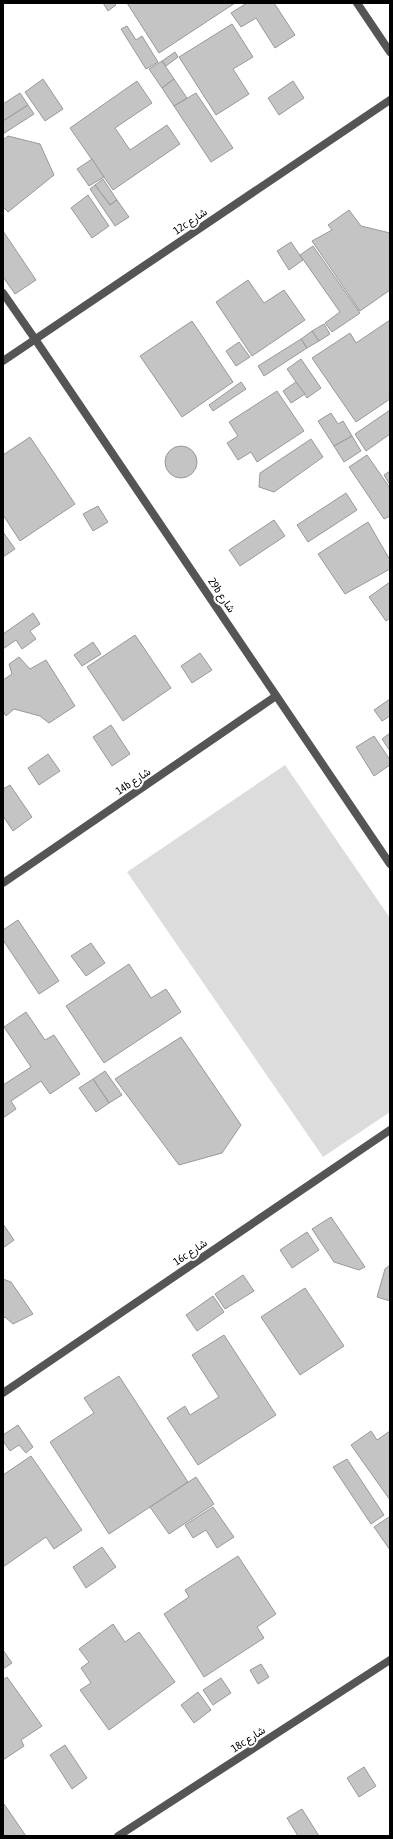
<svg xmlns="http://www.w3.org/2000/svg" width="393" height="1839" font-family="'Asap Condensed',Vazirmatn,sans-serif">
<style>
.green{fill:#dcdcdc}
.building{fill:#c4c4c4;stroke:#999}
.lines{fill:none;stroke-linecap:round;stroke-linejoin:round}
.lane{stroke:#555;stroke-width:8}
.street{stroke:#555;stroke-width:8}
.labels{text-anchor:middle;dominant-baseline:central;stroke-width:4;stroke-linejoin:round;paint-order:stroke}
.street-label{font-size:11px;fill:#000;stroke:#fff}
</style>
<rect width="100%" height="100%" fill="#fff"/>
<path class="green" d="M285 765 390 918V1112L323 1157 127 872Z"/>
<g class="building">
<path d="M103 3H114L116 5 108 11Z"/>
<path d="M127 3H235L159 53Z"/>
<path d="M247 3H274L295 35 275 48 256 18 241 27 231 13Z"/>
<path d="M232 24 253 57 233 69 249 94 216 115 179 57Z"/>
<path d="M127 26 136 40 142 36 158 62 146 69 121 29Z"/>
<path d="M175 52 178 57 166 66 162 61Z"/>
<path d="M162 61 174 79 162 88 149 69Z"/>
<path d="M43 79 63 109 45 121 25 92Z"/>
<path d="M174 79 187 98 174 106 162 88Z"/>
<path d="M137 81 152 103 115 128 130 150 167 125 180 144 113 190 70 128Z"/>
<path d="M293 81 304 98 279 115 268 98Z"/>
<path d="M20 93 28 105 3 121V104Z"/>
<path d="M196 93 233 148 211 162 174 106Z"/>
<path d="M28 105 34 114 3 134V121Z"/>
<path d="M8 136 40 144 54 175 8 212 3 207V140Z"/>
<path d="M92 159 104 177 89 186 77 169Z"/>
<path d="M103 179 117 200 110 205 95 185Z"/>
<path d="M95 185 110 205 117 200 129 217 115 226 90 189Z"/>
<path d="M88 195 109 226 92 238 71 208Z"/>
<path d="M349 210 361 226 390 233V290L360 311 312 241 332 230 328 225Z"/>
<path d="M3 231 36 280 15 294 3 277Z"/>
<path d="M291 242 303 260 289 270 277 251Z"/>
<path d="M313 246 360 313 332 332 325 323 340 312 300 255Z"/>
<path d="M248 280 264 303 284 290 305 320 252 356 216 302Z"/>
<path d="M390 320V399L356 422 312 358 350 333 356 343Z"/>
<path d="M192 321 233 382 182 417 140 356Z"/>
<path d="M324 324 330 334 319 341 312 331Z"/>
<path d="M312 331 319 341 307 348 301 339Z"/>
<path d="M301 339 307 348 264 376 258 366Z"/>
<path d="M239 342 250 357 236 366 226 351Z"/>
<path d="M301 359 321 388 307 398 287 369Z"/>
<path d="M241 382 246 389 213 411 209 405Z"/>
<path d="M296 382 305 394 291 403 283 391Z"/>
<path d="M277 391 304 431 257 462 251 452 238 460 227 443 238 436 229 422Z"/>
<path d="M390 410V434L366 451 355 434Z"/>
<path d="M331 413 338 424 343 421 352 436 334 446 318 421Z"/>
<path d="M352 436 361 451 344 462 334 446Z"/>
<path d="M30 437 75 504 20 541 3 515V455Z"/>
<path d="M311 439 323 457 274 492 259 487 260 473Z"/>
<circle cx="181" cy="462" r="16"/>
<path d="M367 455 390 488V516L384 519 349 467Z"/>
<path d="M390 471V485L384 475Z"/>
<path d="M346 493 357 510 308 542 297 525Z"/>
<path d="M98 506 108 522 93 531 83 514Z"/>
<path d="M274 520 285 536 240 566 229 550Z"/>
<path d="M368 522 390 560V569L345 594 318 554Z"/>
<path d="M3 532 15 549 3 557Z"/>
<path d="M390 582V618L386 621 369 597Z"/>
<path d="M33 613 40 624 30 631 36 639 22 649 16 640 3 649V634Z"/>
<path d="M135 635 171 688 123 721 87 667Z"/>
<path d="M93 642 101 654 82 666 74 655Z"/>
<path d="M200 653 212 670 192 683 181 666Z"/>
<path d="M19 657 30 669 46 660 75 706 49 723 40 716 14 709 6 716 3 711V680L12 674 9 664Z"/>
<path d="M390 699V716L382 721 374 710Z"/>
<path d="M111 725 130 754 112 766 93 737Z"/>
<path d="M390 733V751L382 739Z"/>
<path d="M374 736 390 760V765L374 776 356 747Z"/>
<path d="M48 754 60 771 39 785 28 768Z"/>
<path d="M10 785 32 817 13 831 3 816V789Z"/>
<path d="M18 920 59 981 39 994 3 940V930Z"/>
<path d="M91 943 105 963 86 976 71 956Z"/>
<path d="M129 964 151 998 166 989 181 1012 104 1063 66 1006Z"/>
<path d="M26 1012 45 1040 54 1035 80 1074 50 1094 41 1081 11 1101 16 1109 3 1118V1085L31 1067 4 1027Z"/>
<path d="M181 1037 241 1125 222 1153 179 1165 115 1079Z"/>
<path d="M105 1071 122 1095 109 1103 93 1079Z"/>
<path d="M93 1079 109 1103 96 1112 79 1088Z"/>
<path d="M331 1217 365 1267 359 1270 334 1262 312 1229Z"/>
<path d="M3 1224 14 1240 3 1248Z"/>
<path d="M307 1232 319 1250 292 1268 280 1250Z"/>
<path d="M390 1265V1301L377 1297 385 1269Z"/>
<path d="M243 1275 254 1291 225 1309 215 1294Z"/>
<path d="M3 1279 11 1282 33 1314 13 1324 5 1317 3 1319Z"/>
<path d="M305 1288 344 1346 300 1375 261 1317Z"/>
<path d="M213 1296 224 1312 197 1331 186 1315Z"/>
<path d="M224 1335 276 1415 198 1465 167 1418 185 1406 190 1415 219 1397 192 1355Z"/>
<path d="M119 1376 188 1482 109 1534 50 1442 94 1413 84 1398Z"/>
<path d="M18 1425 33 1447 26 1453 19 1445 10 1451 3 1441V1435Z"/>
<path d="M371 1431 377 1440 390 1431V1500L351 1445Z"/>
<path d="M31 1456 82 1530 54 1549 46 1537 3 1567V1475Z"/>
<path d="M347 1459 384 1515 371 1524 333 1467Z"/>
<path d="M196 1477 214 1504 169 1534 150 1507Z"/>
<path d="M213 1507 234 1537 217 1548 206 1530 193 1538 185 1525Z"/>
<path d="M389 1517 390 1518V1550L374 1527Z"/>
<path d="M102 1547 116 1567 86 1588 73 1567Z"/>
<path d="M238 1556 276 1614 257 1627 264 1638 204 1677 164 1614 189 1597 185 1590Z"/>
<path d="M113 1624 125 1642 139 1632 175 1682 109 1730 80 1690 91 1683 81 1668 89 1662 79 1649Z"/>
<path d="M3 1650 12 1663 3 1669Z"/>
<path d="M261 1664 269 1677 258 1684 250 1670Z"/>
<path d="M7 1677 42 1726 21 1740 24 1746 3 1760V1680Z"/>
<path d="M221 1678 231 1693 213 1705 203 1690Z"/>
<path d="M198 1692 211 1710 194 1723 181 1705Z"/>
<path d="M65 1745 87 1778 72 1789 50 1755Z"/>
<path d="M364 1767 376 1786 359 1797 347 1778Z"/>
<path d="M3 1804H4L26 1836H3Z"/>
<path d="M302 1809 319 1836H298L287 1818Z"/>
</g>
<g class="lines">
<path class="lane" d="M3 293 35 339"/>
<g class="street">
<path d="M357 3 390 52"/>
<path d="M35 339 390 864"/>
<path d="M3 361 390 100"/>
<path d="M3 883 276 696"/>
<path d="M3 1393 390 1130"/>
<path d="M118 1836 390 1660"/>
</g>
</g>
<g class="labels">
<g class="street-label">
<text transform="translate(190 221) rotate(-34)">12c شارع</text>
<text transform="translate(222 595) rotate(56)">29b شارع</text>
<text transform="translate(133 781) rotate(-34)">14b شارع</text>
<text transform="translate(190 1252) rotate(-34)">16c شارع</text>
<text transform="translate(248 1739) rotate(-33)">18c شارع</text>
</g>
</g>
<rect width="393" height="1839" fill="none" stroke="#000000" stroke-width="8"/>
</svg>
